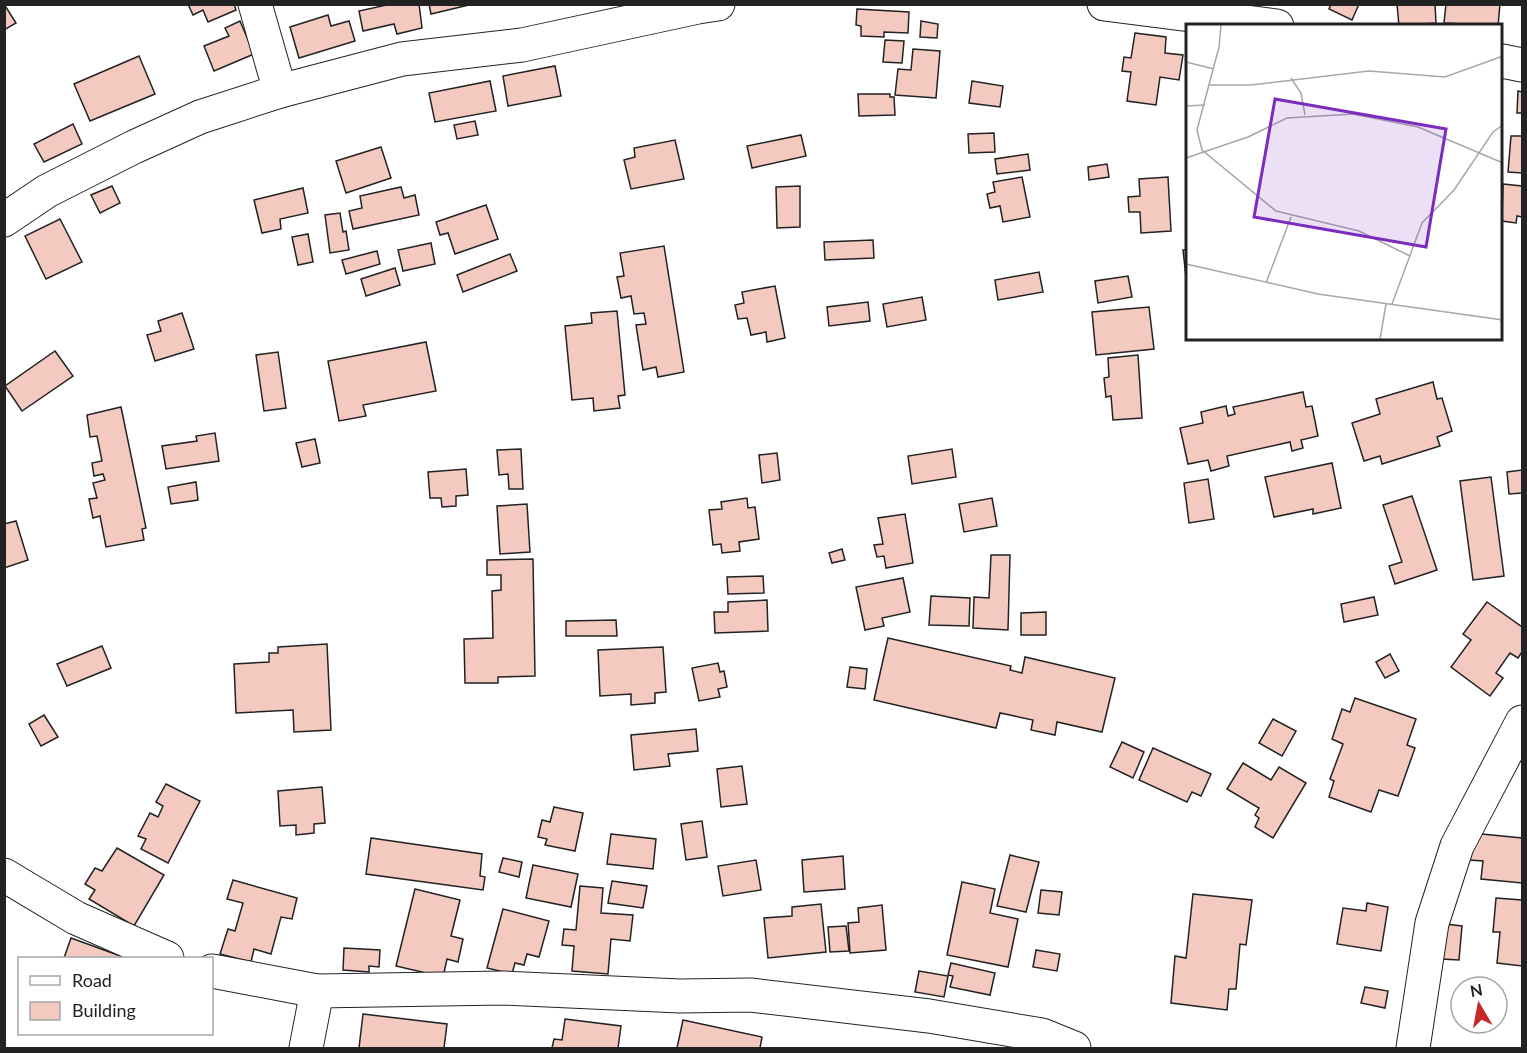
<svg xmlns="http://www.w3.org/2000/svg" width="1527" height="1053" font-family="Lato,sans-serif">
<style>
.building{fill:#f3c9c0;stroke:#222;stroke-width:1.5}
.lines{fill:none;stroke-linecap:round;stroke-linejoin:round}
.street-casing{stroke:#222;stroke-width:35}
.street{stroke:#fff;stroke-width:33}
.inset-road{fill:none;stroke:#a7a7a7;stroke-width:1.5}
.view{fill:#7b2cbf;fill-opacity:0.15;stroke:#7b2cbf;stroke-width:3}
.inset-edge{fill:none;stroke:#222;stroke-width:3}
</style>
<rect width="100%" height="100%" fill="#fff"/>
<g class="building">
<path d="M4 4 16 23 4 30Z"/>
<path d="M188 4H234L236 10 208 22 203 10 193 15Z"/>
<path d="M391 4H419L422 28 397 34 394 24 363 31 359 11Z"/>
<path d="M429 4H473L431 14Z"/>
<path d="M1331 4H1359L1352 20 1329 9Z"/>
<path d="M1397 4H1435L1436 23 1399 26Z"/>
<path d="M1446 4H1500L1498 26 1444 23Z"/>
<path d="M857 9 909 12 908 33 884 32V37L861 36V26L856 25Z"/>
<path d="M328 15 331 26 349 21 355 41 299 58 290 27Z"/>
<path d="M240 21 254 54 214 71 204 46 229 36 225 28Z"/>
<path d="M921 21 938 24 937 38 920 37Z"/>
<path d="M1135 33 1166 37 1165 53 1183 55 1179 80 1160 77 1156 105 1127 101 1131 72 1122 71 1124 57 1131 58Z"/>
<path d="M885 40 904 41 902 63 883 62Z"/>
<path d="M913 49 940 51 936 98 895 95 898 69 911 70Z"/>
<path d="M139 56 155 94 90 121 74 84Z"/>
<path d="M555 66 561 96 508 106 503 76Z"/>
<path d="M490 81 496 111 435 122 429 93Z"/>
<path d="M972 81 1003 86 1000 107 969 103Z"/>
<path d="M1518 91 1522 92V113H1517Z"/>
<path d="M858 94H890V97H894L895 115 859 116Z"/>
<path d="M475 121 478 135 457 139 454 125Z"/>
<path d="M73 124 82 144 44 162 34 144Z"/>
<path d="M994 133 995 152 969 153 968 134Z"/>
<path d="M801 135 806 156 752 168 747 146Z"/>
<path d="M1511 136H1522V173L1508 172Z"/>
<path d="M675 140 684 179 631 189 624 160 635 157 634 148Z"/>
<path d="M381 147 391 178 346 193 336 161Z"/>
<path d="M1028 154 1030 170 997 174 995 159Z"/>
<path d="M1107 164 1109 177 1089 180 1088 167Z"/>
<path d="M1022 177 1030 217 1003 222 1000 206 990 208 987 194 995 192 993 182Z"/>
<path d="M1168 177 1171 231 1141 233 1140 212H1129L1128 197 1140 196 1139 179Z"/>
<path d="M1503 184 1522 186V217L1517 216 1516 223 1502 221Z"/>
<path d="M112 186 120 203 100 213 91 195Z"/>
<path d="M800 186V227L777 228 776 187Z"/>
<path d="M401 187 404 198 415 195 419 215 353 229 349 211 362 208 360 196Z"/>
<path d="M303 188 308 213 280 219 281 229 262 233 254 200Z"/>
<path d="M486 205 498 239 455 254 448 233 440 235 436 222Z"/>
<path d="M340 213 343 232 346 231 349 250 330 253 325 215Z"/>
<path d="M60 219 82 262 46 279 25 236Z"/>
<path d="M308 234 313 262 298 265 292 237Z"/>
<path d="M873 240 874 258 825 260 824 242Z"/>
<path d="M431 243 435 264 403 271 398 250Z"/>
<path d="M664 246 684 372 658 377 656 367 643 370 636 325 646 324 644 313 634 314 631 296 621 298 617 277 624 276 620 253Z"/>
<path d="M1188 249V276L1186 277 1183 250Z"/>
<path d="M377 251 380 264 346 274 342 260Z"/>
<path d="M510 254 517 271 463 292 457 275Z"/>
<path d="M395 268 400 285 366 296 361 279Z"/>
<path d="M1039 272 1043 292 998 300 995 280Z"/>
<path d="M1128 276 1132 297 1098 303 1095 281Z"/>
<path d="M775 286 785 338 767 342 766 332 751 335 747 318 738 319 735 305 744 303 742 292Z"/>
<path d="M922 297 926 320 887 327 883 304Z"/>
<path d="M868 302 870 321 829 326 827 307Z"/>
<path d="M1149 307 1154 349 1096 355 1092 312Z"/>
<path d="M617 311 625 395 618 396 620 408 594 411 593 398 572 400 565 326 592 323 591 313Z"/>
<path d="M182 313 194 349 155 361 147 335 161 331 158 321Z"/>
<path d="M426 342 436 391 363 405 366 416 339 421 328 361Z"/>
<path d="M55 351 73 376 22 411 5 386Z"/>
<path d="M278 352 286 408 264 411 256 355Z"/>
<path d="M1138 355 1142 418 1113 420 1111 396 1106 397 1104 378 1109 377 1108 358Z"/>
<path d="M1433 382 1437 399 1442 398 1452 431 1437 437 1440 446 1382 464 1380 456 1364 461 1352 423 1380 414 1376 399Z"/>
<path d="M1303 392 1306 407 1312 406 1318 436 1301 440 1303 448 1292 451 1290 442 1227 456 1229 466 1211 471 1208 460 1188 464 1180 428 1203 423 1201 412 1226 406 1228 416 1235 414 1233 407Z"/>
<path d="M121 407 146 528 142 529 144 540 106 547 100 516 93 518 89 499 97 498 93 483 105 480 103 474 94 476 92 463 102 461 97 436 90 437 87 415Z"/>
<path d="M215 433 219 461 166 469 162 446 197 441 196 436Z"/>
<path d="M315 439 320 463 302 467 296 443Z"/>
<path d="M521 449 523 489H509L508 474 499 475 497 450Z"/>
<path d="M952 449 956 477 912 484 908 456Z"/>
<path d="M777 453 780 480 762 483 759 455Z"/>
<path d="M1332 463 1341 508 1313 514V509L1274 517 1265 477Z"/>
<path d="M466 469 468 495 456 496V506L442 507 441 498H430L428 472Z"/>
<path d="M1522 470V493L1509 494 1507 472Z"/>
<path d="M1491 477 1504 576 1473 580 1460 481Z"/>
<path d="M1208 479 1214 519 1189 523 1184 483Z"/>
<path d="M196 482 198 500 171 504 168 487Z"/>
<path d="M1412 496 1437 570 1395 584 1389 566 1402 562 1383 505Z"/>
<path d="M747 498 748 508 755 507 759 539 739 542 740 551 722 553 721 544 713 545 709 510 722 509 721 502Z"/>
<path d="M992 498 997 526 964 532 959 504Z"/>
<path d="M527 504 530 552 500 554 497 506Z"/>
<path d="M905 514 913 563 886 568 884 556 877 557 874 545 883 544 878 518Z"/>
<path d="M16 521 28 560 4 568V524Z"/>
<path d="M842 549 845 560 832 563 829 553Z"/>
<path d="M991 555H1010L1008 630 973 628 974 597 989 598Z"/>
<path d="M533 559 535 676 498 677V683H465L464 639 493 638 492 591 501 590V575H487V560Z"/>
<path d="M763 576 764 593 728 594 727 577Z"/>
<path d="M903 578 910 612 882 618 884 626 865 630 856 587Z"/>
<path d="M931 596 970 598 969 626 929 625Z"/>
<path d="M1374 597 1378 615 1344 622 1341 604Z"/>
<path d="M767 600 768 631 715 633 714 612H728V602Z"/>
<path d="M1487 602 1522 627V652L1518 658 1510 653 1496 673 1503 678 1490 696 1451 667 1471 640 1463 634Z"/>
<path d="M1046 612V635H1021V613Z"/>
<path d="M616 620 617 636H566V621Z"/>
<path d="M888 638 1011 666 1010 670 1022 673 1025 657 1115 678 1102 732 1057 722 1055 735 1031 730 1033 720 1000 713 996 728 874 700Z"/>
<path d="M327 644 331 730 294 732 293 710 236 713 234 664 269 662V653H278V647Z"/>
<path d="M102 646 111 668 67 686 57 664Z"/>
<path d="M663 647 666 692 655 693V703L631 705V694L600 696 598 650Z"/>
<path d="M1390 654 1399 671 1385 678 1376 662Z"/>
<path d="M718 663 720 672 724 671 727 687 718 689 720 697 699 701 692 668Z"/>
<path d="M850 667 867 669 865 689 847 687Z"/>
<path d="M1355 698 1416 719 1407 745 1415 748 1398 796 1379 790 1371 812 1329 797 1334 781 1330 779 1343 744 1332 739 1342 709 1350 712Z"/>
<path d="M44 715 58 737 41 746 29 724Z"/>
<path d="M1273 719 1296 731 1282 756 1259 743Z"/>
<path d="M696 729 698 751 668 754 670 766 634 770 631 735Z"/>
<path d="M1122 742 1144 752 1133 778 1110 767Z"/>
<path d="M1153 748 1211 774 1201 796 1192 792 1187 802 1139 780Z"/>
<path d="M1243 763 1271 780 1279 767 1306 783 1273 838 1255 827 1259 818 1255 815 1259 808 1227 789Z"/>
<path d="M742 766 747 804 721 807 717 769Z"/>
<path d="M166 784 200 801 168 863 141 849 146 839 138 836 150 813 158 817 163 806 156 802Z"/>
<path d="M322 787 325 823 314 824V833L296 835V825L280 826 278 791Z"/>
<path d="M554 807 583 813 575 851 545 845 547 839 538 837 542 820 550 822Z"/>
<path d="M702 821 707 857 686 860 681 824Z"/>
<path d="M1472 833 1522 838V883L1481 879 1483 861 1469 860Z"/>
<path d="M611 834 656 839 653 869 607 864Z"/>
<path d="M371 838 482 854 480 876 485 877 483 890 366 874Z"/>
<path d="M117 848 164 875 134 926 89 899 95 890 85 884 95 868 102 871Z"/>
<path d="M1010 855 1039 862 1026 912 997 906Z"/>
<path d="M843 856 845 889 804 892 802 860Z"/>
<path d="M503 858 522 862 519 877 499 872Z"/>
<path d="M756 860 761 890 723 896 718 866Z"/>
<path d="M533 865 578 874 571 907 526 898Z"/>
<path d="M233 880 297 898 292 919 281 917 271 954 254 949 251 962 220 954 228 929 235 931 243 903 227 899Z"/>
<path d="M612 881 647 886 643 908 608 903Z"/>
<path d="M962 882 995 889 990 913 1018 919 1008 967 947 955Z"/>
<path d="M580 886 603 888 601 913 633 915 630 941 611 939 608 974 572 971 574 946 562 945 564 929 576 930Z"/>
<path d="M415 889 460 900 451 936 463 939 458 962 447 959 443 977 396 966Z"/>
<path d="M1041 890 1062 892 1059 915 1038 913Z"/>
<path d="M1193 894 1252 900 1246 945 1240 944 1236 989H1229L1227 1010 1171 1003 1175 956 1186 958Z"/>
<path d="M1496 898 1522 900V966L1497 963 1500 932H1493Z"/>
<path d="M1367 903 1388 907 1381 951 1337 944 1343 908 1366 911Z"/>
<path d="M821 904 826 952 768 958 764 918 792 916V907Z"/>
<path d="M882 905 886 950 850 953 848 923 859 922 858 908Z"/>
<path d="M503 909 549 921 539 957 527 954 524 965 515 963 512 974 487 968Z"/>
<path d="M1445 924 1462 926 1459 960 1441 959Z"/>
<path d="M846 926 849 951 830 952 828 927Z"/>
<path d="M71 938 126 958H64Z"/>
<path d="M344 948 380 950 379 967 369 966V972L343 970Z"/>
<path d="M1036 950 1060 954 1057 971 1033 967Z"/>
<path d="M951 963 995 973 990 995 950 987 953 976 948 975Z"/>
<path d="M919 971 948 976 944 997 915 992Z"/>
<path d="M1365 987 1388 991 1385 1008 1361 1003Z"/>
<path d="M363 1014 447 1024 444 1048H359Z"/>
<path d="M565 1019 621 1026 618 1048H552L554 1039 562 1040Z"/>
<path d="M683 1020 762 1037 760 1048H677Z"/>
</g>
<g class="lines">
<defs>
<g id="street">
<path d="M255 4 280 91"/>
<path d="M1104 4 1277 26"/>
<path d="M1502 61 1522 65"/>
<path d="M4 220 47 191 134 147 200 117 280 91 402 59 522 45 698 7 718 4"/>
<path d="M4 875 76 918 167 958"/>
<path d="M212 971 317 991 503 988 680 996 751 995 929 1016 1042 1035 1074 1048"/>
<path d="M306 1048 317 991"/>
<path d="M1413 1048 1432 923 1457 846 1522 722"/>
</g>
</defs>
<use href="#street" class="street-casing"/>
<use href="#street" class="street"/>
</g>
<g transform="translate(1186 24)">
<rect width="316" height="316" fill="#fff"/>
<path class="inset-road" d="M35 1 33 23 11 106 16 126 90 187 173 207 224 232M0 38 28 45M105 54 115 69 119 91M24 61H65L183 47 259 53 317 32M0 82 19 81M0 134 62 113 101 94 167 90 232 103 317 139M0 240 132 270 317 296M80 259 105 193M206 280 236 199 268 166 307 108 317 101M194 315 200 280"/>
<path class="view" d="M89 75 260 105 240 223 68 193Z"/>
<rect width="316" height="316" class="inset-edge"/>
</g>
<rect width="1527" height="1053" fill="none" stroke="#222222" stroke-width="12"/>
<rect x="18" y="957" width="195" height="78" fill="#ffffff" stroke="#a7a7a7" stroke-width="1.5"/>
<rect x="30" y="976" width="30" height="9" fill="#ffffff" stroke="#a7a7a7" stroke-width="1.5"/>
<text x="72" y="987" font-size="18" fill="#222222">Road</text>
<rect x="30" y="1002" width="30" height="18" fill="#f3c9c0" stroke="#a7a7a7" stroke-width="1.5"/>
<text x="72" y="1017" font-size="18" fill="#222222">Building</text>
<g transform="translate(1479 1005) rotate(350)"><circle r="28" fill="#ffffff" stroke="#a7a7a7" stroke-width="1.5"/>
<path d="M0-4.5L10 22L0 15L-10 22Z" fill="#c62828"/>
<text y="-9" font-size="16" font-weight="bold" text-anchor="middle" fill="#222222">N</text>
</g>
</svg>
